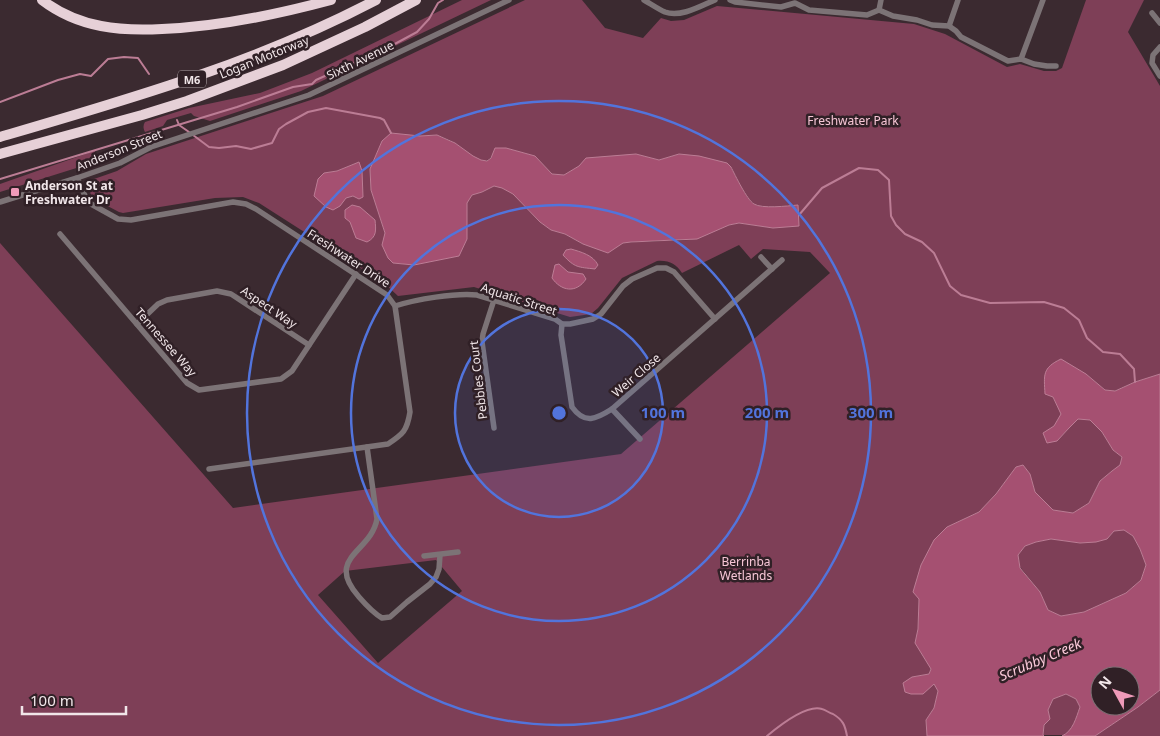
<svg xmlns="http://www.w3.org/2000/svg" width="1160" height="736" font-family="'Noto Sans',sans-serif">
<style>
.green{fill:#7e3f57;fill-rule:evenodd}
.water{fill:#a55071;stroke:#bc7d95;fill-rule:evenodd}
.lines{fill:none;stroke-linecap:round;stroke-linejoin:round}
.stream{stroke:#bc7d95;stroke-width:2}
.street{stroke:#7c7376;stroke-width:5.5}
.highway{stroke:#e6d0d7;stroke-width:10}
.ring{fill:none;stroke:#5274dc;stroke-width:2.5}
.poi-dot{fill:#ef9ab9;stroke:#302026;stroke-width:2}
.labels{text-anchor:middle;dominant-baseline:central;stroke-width:5;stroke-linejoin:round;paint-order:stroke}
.shield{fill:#302026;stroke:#b7abae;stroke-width:1}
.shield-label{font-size:11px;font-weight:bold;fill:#f1e6e9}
.street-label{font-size:12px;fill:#f1e6e9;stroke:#302026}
.park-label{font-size:12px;fill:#f7c6d6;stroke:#302026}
.poi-label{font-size:12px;font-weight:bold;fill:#f1e6e9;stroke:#302026;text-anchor:start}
.water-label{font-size:14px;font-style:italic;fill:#fbcada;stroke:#302026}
.centre{fill:#5274dc;stroke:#302026;stroke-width:2.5}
.ring-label{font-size:15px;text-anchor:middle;font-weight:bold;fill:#5274dc;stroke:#302026;stroke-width:5;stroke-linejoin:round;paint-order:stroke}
</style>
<rect width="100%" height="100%" fill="#3b2a30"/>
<g class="green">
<path d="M462 0H491L301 91 210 121 194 116 191 113 167 120 163 126 145 132C143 128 143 125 145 122L189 108 260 93 312 73Z"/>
<path d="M525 0H582L605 28 643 38 661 18 671 21 684 20 717 6 914 24 945 34 1007 67 1020 64 1044 71H1056L1062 68 1086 0H1144L1128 32 1160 86V374L1135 382 1114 391 1105 390 1086 374 1053 397 1062 414 1054 427 1057 441 1069 428 1078 419 1090 420 1102 432 1113 450 1122 457 1120 466 1112 471 1100 481 1089 503 1073 513 1053 510 1035 492 1030 474 1023 465 1016 467 996 494 979 512 947 527 919 599 918 629 916 643 931 668 929 674 912 677 934 683 938 691 934 708 926 720 927 736H0V243L233 508 621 454 830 273 810 252 763 249 751 259 739 245 682 273C676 264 669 260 657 261L622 278 598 308 591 314 570 317 474 287 398 296 384 283 259 203 243 197 215 198 123 213 119 212 98 201 92 196 89 191 88 187 91 182 94 179 117 171 146 154 323 96ZM437 135C443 137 450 140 455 143 463 148 480 166 489 159 492 157 494 152 495 148H506L535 156 552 174 564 175 579 166 636 154 659 160 679 154 727 163 731 167C735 175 747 200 754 204 762 209 787 206 797 205L773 228 739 223 729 225 689 240 583 244 565 234 551 230 540 222 513 194 502 187 494 186 482 192 472 195 467 202V239L414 265 393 263 388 258 385 233 371 190 370 169 382 141 420 136ZM359 162 354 196 346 198 324 173 337 171ZM436 560 462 591 378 663 318 595 345 571Z"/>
<path d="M94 151H95L93 160 86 165 0 192V184Z"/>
<path d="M1124 530 1133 536 1140 549 1146 565 1141 580 1126 593 1084 612 1061 616 1048 610 1040 592 1020 567 1018 555 1025 546 1036 542 1051 539 1080 543 1107 539 1114 531Z"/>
<path d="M1160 690V736H1095L1138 707Z"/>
<path d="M1066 694 1076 699 1080 707 1074 726 1066 735H1043L1044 725 1049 719 1048 710 1053 699Z"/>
</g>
<g class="water">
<path d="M391 133 420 136 437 135 455 143 473 156 481 160 487 161 491 158 495 148H506L535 156 552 174 564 175 579 166 586 158 636 154 659 160 679 154 699 156 727 163 731 167C735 175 747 200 754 204 762 209 787 206 798 205L799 226 773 228 739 223 729 225 697 239 631 242 623 243 608 253 583 244 565 234 551 230 540 222 513 194 502 188 494 186 482 192 472 195 467 203V239L459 256 414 265 393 263 388 258 382 245 385 233 371 190 370 169 382 141Z"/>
<path d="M359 162 362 171 363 197 359 199 353 196 346 198 340 206 333 210 326 207 314 196 318 179 324 173 337 171Z"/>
<path d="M352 205 360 207 375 220C376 230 377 237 367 242L356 238 350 222 345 218V210Z"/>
<path d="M571 249C581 252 593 255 598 265L595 269C578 267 575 268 563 255L566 250Z"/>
<path d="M559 264 568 272 583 274 586 279C576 294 561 291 552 278L555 265Z"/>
<path d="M1061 359 1086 374 1105 390 1115 391 1135 382 1160 374V690L1138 707 1095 736H1062C1073 731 1076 718 1080 707L1076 699 1066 694 1053 699 1048 710 1050 719 1044 725 1043 735 1044 736H927L926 720 934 708 938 691 934 684 923 694H911L905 692 903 683 912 677 929 674 931 669 915 643 918 629 919 599 913 592 921 565 934 540 947 527 979 512 996 494 1016 467 1023 465 1030 474 1035 492 1053 510 1073 513 1089 503 1100 481 1112 471 1120 465 1122 457 1113 450 1102 432 1090 420 1078 419 1069 428 1057 441 1047 443 1043 433 1054 426 1061 414 1053 397 1045 394C1044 375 1042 368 1061 359ZM1124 530 1133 536 1140 549 1146 565 1141 580 1126 593 1084 612 1061 616 1048 610 1040 592 1020 568 1018 555 1025 546 1036 542 1051 539 1080 543 1096 542 1107 539 1114 531ZM1100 676H1130V706H1100Z"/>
</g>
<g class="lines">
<g class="stream">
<path d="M0 102 58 80 80 74 91 76 108 59 124 57 138 58 149 74"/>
<path d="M177 120 179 125 189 132"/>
<path d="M193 135 209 147 219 148 236 146 251 149 272 143 279 129 286 124 308 112 326 108 380 118 384 120 391 133"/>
<path d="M0 179 237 107 293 87 312 84 316 80 391 46 417 32 429 19 438 3 443 0"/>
<path d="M799 215 822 188 859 168 878 170 889 180 891 216 896 225 905 234 922 242 934 253 950 286 961 295 990 303 1044 302 1064 308 1079 320 1087 338 1103 352 1120 354 1134 369 1135 382"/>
<path d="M767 736C779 726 806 704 822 709 826 710 829 713 833 714 843 720 845 725 847 736"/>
</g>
<g class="street">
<path d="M644 0C651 4 658 9 665 12 680 18 701 6 715 0"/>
<path d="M730 0 735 2 781 7 795 3 809 10 867 15 879 10 893 16 917 20 932 25 949 26 956 31 961 37 1008 61 1021 59 1034 64 1047 66H1056"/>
<path d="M879 10 881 0"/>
<path d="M1152 13 1160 23"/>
<path d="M949 26 958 0"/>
<path d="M1160 47 1153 55 1152 63 1160 76"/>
<path d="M1021 59 1043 0"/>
<path d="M77 178 86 198 91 204 118 219 131 220 233 202 246 204 256 209 387 295 395 306 410 412C407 431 403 434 388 444L209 469"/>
<path d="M0 202 77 178 120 163 151 147 309 95 509 0"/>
<path d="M60 234 187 383 199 390 281 379 292 371 356 274"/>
<path d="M761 257 772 269"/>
<path d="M494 300 483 334 482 342 494 428"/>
<path d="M395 306C417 299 454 293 477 295L555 319 562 324H570L593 319 601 314 623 286 632 279 657 268H666L674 272 715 319"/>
<path d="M137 324 158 304 167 300 217 291 231 294 309 345"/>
<path d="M562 324 561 335 572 407C585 425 596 419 612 409L782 260"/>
<path d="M612 409 640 439"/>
<path d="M367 447 377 519C371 553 324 557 359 597 366 605 373 613 382 618L390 617 407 602 430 584 436 577 439 569 440 555"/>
<path d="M424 556 458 552"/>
</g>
<g class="highway">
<path d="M42 0C59 13 80 22 101 26 121 30 142 30 162 29 219 27 275 15 331 0"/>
<path d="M0 137C130 99 256 63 376 0"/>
<path d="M0 154 142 115 187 101 283 65 365 27 416 0"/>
</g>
</g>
<circle cx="559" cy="413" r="104" fill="#5274dc" fill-opacity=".12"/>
<g class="ring">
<circle cx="559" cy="413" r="104"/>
<circle cx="559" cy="413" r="208"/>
<circle cx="559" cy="413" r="312"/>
</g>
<rect class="poi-dot" x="10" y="187" width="10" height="10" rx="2.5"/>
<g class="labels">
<rect class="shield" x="178" y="70.5" width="28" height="17" rx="4"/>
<g class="shield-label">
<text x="192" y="79">M6</text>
</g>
<g class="street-label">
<text transform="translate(264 57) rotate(-22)">Logan Motorway</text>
<text transform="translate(360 60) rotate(-26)">Sixth Avenue</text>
<text transform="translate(119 150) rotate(-22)">Anderson Street</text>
<text transform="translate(349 258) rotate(33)">Freshwater Drive</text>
<text transform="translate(519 299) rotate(18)">Aquatic Street</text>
<text transform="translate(269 307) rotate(34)">Aspect Way</text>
<text transform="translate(166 342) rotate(49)">Tennessee Way</text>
<text transform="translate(636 375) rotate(-41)">Weir Close</text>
<text transform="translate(478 380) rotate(-97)">Pebbles Court</text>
</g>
<g class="park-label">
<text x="853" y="120">Freshwater Park</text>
<text x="746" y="561">Berrinba<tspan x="746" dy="14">Wetlands</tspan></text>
</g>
<g class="poi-label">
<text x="25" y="185">Anderson St at<tspan x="25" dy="14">Freshwater Dr</tspan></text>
</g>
<g class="water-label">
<text transform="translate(1040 659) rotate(-23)">Scrubby Creek</text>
</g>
</g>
<circle cx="559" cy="413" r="8" class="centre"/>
<g class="ring-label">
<text x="663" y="418">100 m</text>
<text x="767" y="418">200 m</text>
<text x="871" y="418">300 m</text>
</g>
<g transform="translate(1115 691) rotate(310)"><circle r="24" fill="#302026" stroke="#7d6f74"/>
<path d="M0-4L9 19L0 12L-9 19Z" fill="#ef9ab9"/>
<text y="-8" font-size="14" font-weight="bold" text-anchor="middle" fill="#f1e6e9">N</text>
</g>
<path d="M22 706v8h104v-8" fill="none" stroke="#f1e6e9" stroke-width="2.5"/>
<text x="30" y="706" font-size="15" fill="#f1e6e9" stroke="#302026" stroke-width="4" paint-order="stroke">100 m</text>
</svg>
